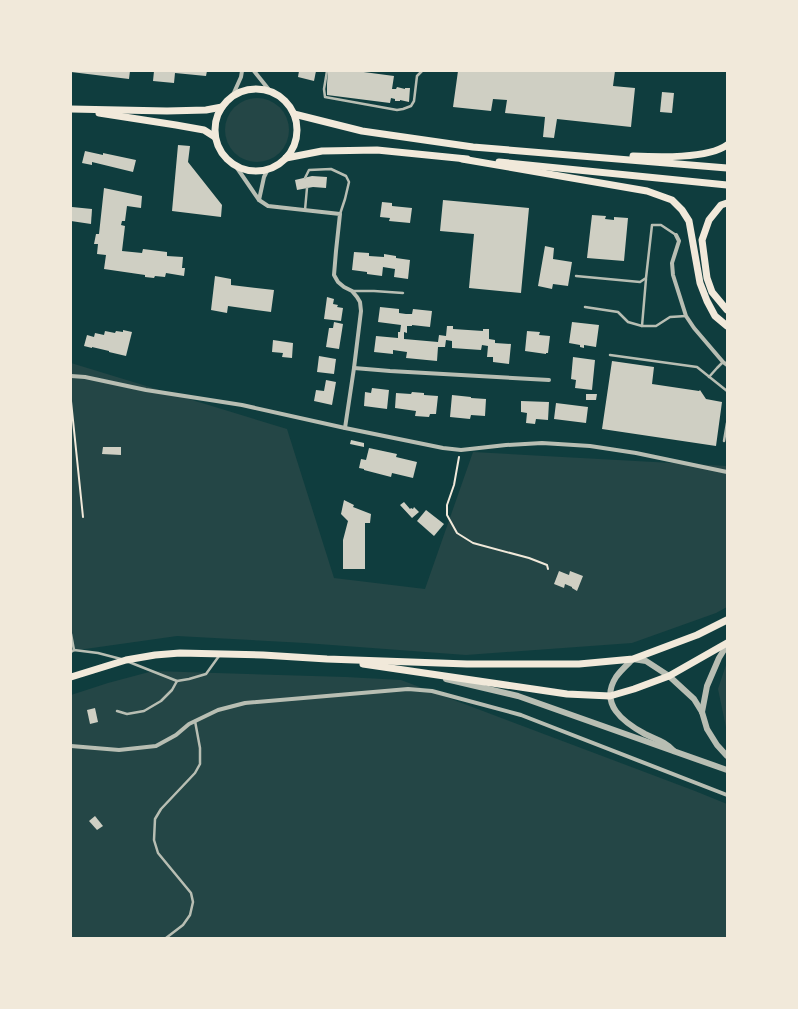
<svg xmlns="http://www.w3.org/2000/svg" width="798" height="1009" font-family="'Public Sans',sans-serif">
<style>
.green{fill:#244646}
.building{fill:#cfcfc3}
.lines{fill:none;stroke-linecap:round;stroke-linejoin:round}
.path{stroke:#f1e9da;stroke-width:2}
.service{stroke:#b8beb3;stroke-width:2.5}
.minor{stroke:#b8beb3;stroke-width:4}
.tertiary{stroke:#b8beb3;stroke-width:6}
.secondary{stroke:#f1e9da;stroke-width:7}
.primary{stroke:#f1e9da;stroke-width:7}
</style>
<rect width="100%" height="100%" fill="#0f3d3e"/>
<g class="green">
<circle cx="257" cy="130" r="32"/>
<path d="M71 363 287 429 334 578 425 589 473 452 727 466V607L716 613 632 643 466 655 305 643 177 636 71 651Z"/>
<path d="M727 662V732L718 689Z"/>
<path d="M153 671 346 677 401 680 695 791 727 804V938H71V695L108 683Z"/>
</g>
<g class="building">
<path d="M71 71H130L129 79 71 72Z"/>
<path d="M154 71H207L206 76 175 73 174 83 153 81Z"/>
<path d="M299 71H316L314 81 298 77Z"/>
<path d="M328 71H356L394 76 392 89H396L397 87 405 89V88H410L409 102 400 100V101H395V99L391 98 390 103 327 95V84Z"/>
<path d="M458 71H615L613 86 635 88 631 127 557 119 554 138 543 137 545 117 505 113 507 100 493 99 491 111 453 107Z"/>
<path d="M662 92 674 93 672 113 660 112Z"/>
<path d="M178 145 190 146 188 162 222 205 221 217 172 211Z"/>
<path d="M85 151 103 155V153L136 160 133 172 92 162V165L82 163Z"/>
<path d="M312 176 327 177 326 188 313 187 297 190 295 180Z"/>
<path d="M104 188 142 196 141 208 127 206 125 221H122L121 225 125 226 122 251 142 253 143 249 167 252V256L183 257 182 268H185L184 276 166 273 165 277 155 276 154 278 145 277V275L104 269 106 255 97 254 98 244H94L96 234H99Z"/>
<path d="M443 200 529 208 521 293 469 288 474 234 440 231Z"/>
<path d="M382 202 392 203V206L412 208 410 223 389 221 390 218 380 217Z"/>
<path d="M72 207 92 209 91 224 71 221Z"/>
<path d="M592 215 606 216 605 219 614 220V217L628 218 624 261 587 258Z"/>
<path d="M545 246 554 248 553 259 572 262 568 286 553 284 552 289 538 286Z"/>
<path d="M354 252 369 253V256L384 257V254L396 256V258L410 260 408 279 394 277 395 269 383 267 382 276 367 274V272L352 270Z"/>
<path d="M215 276 231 279V285L274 290 271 312 228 306 227 313 211 310Z"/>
<path d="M327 297 334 299 333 304 338 305 337 307 343 308 341 321 324 319Z"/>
<path d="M380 307 399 309V313L406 314H412L413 309 432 311 430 327 412 325V326H407V333L404 332V339L438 342 439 335 446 336 447 326H453V329L483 331V329H489V339L495 340V343L511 344 509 364 493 362V357H487L488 346 482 345 481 350 452 348V341L446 340 445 347H438L437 361 406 358 407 352 393 350V354L374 352 376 336 398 338V332H400L401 325 378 322Z"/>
<path d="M334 322 343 324 339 349 326 347 329 328H333Z"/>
<path d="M572 322 599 325 596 347 584 345V348L580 347V345L569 343Z"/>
<path d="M123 330 132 332 126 356 109 352V351L92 347V348L84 346 87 335 94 337 95 333 104 335 105 331 115 333 116 331 123 332Z"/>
<path d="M527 331 540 332 539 335 550 336 548 353H546V354L525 351Z"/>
<path d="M273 340 293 343 292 358 282 357 283 353 272 352Z"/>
<path d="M319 356 336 359 334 374 317 372Z"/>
<path d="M573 357 595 360 592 390 575 388 576 380 571 379Z"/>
<path d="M612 361 654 367 652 384 699 391 700 390 706 399 722 402 716 446 602 429Z"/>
<path d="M326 380 336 382 332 405 314 401 316 390 324 391Z"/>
<path d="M372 388 389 390 387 409 364 406 365 392 371 393Z"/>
<path d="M412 392 424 393V395L438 396 436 414H430L429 417 415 416 416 411 395 408 396 393 411 394Z"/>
<path d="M586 394H597L596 400H586Z"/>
<path d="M452 395 471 397V398L486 399 485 416 471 415 470 419 450 417Z"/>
<path d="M521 401 549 402 548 420 536 419 535 424 526 423 527 413 521 412Z"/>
<path d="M556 403 588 407 586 423 554 419Z"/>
<path d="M351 440 364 443V447L350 444Z"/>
<path d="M103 447H121V455L102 454Z"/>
<path d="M369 448 397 454 396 457 417 462 413 478 392 473 391 477 364 470V469L359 468 361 459 366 460Z"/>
<path d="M344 500 354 505 353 507 371 514 370 523H365V569H343V540L348 521 341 514Z"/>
<path d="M404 502 410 509 411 508 413 509 414 507 419 512 412 518 400 505Z"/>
<path d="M426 510 444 524 434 536 417 521Z"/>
<path d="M559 571 569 575 570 571 583 576 577 591 572 588V587L565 584 564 588 554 584Z"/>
<path d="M95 708 98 722 90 724 87 710Z"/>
<path d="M95 816 103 826 97 830 89 821Z"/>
</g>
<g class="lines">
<g class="path">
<path d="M71 401 83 517"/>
<path d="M459 457 454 485 447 505V515L457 533 473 543 529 558 547 565 548 569"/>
<path d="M71 496V502"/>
</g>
<g class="service">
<path d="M327 71 324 89 325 97 397 110 403 109 411 106 414 101 417 76 422 71"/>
<path d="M305 178 309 170 331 169 346 176 349 182 345 199 340 214"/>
<path d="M305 210 307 188"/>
<path d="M576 276 640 282 646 278 652 225H661L676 235"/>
<path d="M353 291H374L403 293"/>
<path d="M585 307 618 312 628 322 642 326H656L670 317 686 316"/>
<path d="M642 326 646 279"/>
<path d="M610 355 697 367 727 391"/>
<path d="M709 377 717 368 723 362"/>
<path d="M724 441 727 423"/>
<path d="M71 634 74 650"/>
<path d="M71 652 74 650 98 653 121 659"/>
<path d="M129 662 177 681 189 679 206 674 219 656"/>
<path d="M117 711 127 714 144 711 161 701 172 690 177 681"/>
<path d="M166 938 183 925 190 915 193 902 191 893 158 853 154 840 155 819 161 809 195 773 200 764V748L195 721"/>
</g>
<g class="minor">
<path d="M254 71 270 91 273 93"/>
<path d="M232 97 241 77 242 71"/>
<path d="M235 165 259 200 268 206 340 214 336 251 334 275 338 282 344 287 352 291 357 297 360 302 361 311 354 368 345 428"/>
<path d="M259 200 264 177 268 169"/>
<path d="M676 235 679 241 672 263 673 275 686 316 694 328 723 362 727 365"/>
<path d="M354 368 390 371 549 380"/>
<path d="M71 376 85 377 146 390 242 405 345 428 443 448 461 450 506 445 542 443 590 446 636 453 727 472"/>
<path d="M71 746 119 750 156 746 176 735 189 724 218 710 245 703 408 689 432 691 521 715 727 795"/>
</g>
<g class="tertiary">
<path d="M446 679 518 696 727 770"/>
<path d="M702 712 707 686 719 658 727 645"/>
<path d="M674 751C664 741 657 740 645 734 623 722 599 704 616 677 621 670 628 664 633 659L646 661 669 676 694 699 702 712 707 729 717 745 727 756"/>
</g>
<g class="secondary">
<circle cx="256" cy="130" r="41"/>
<path d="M71 109 167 111 206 110 222 107"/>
<path d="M99 113 176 125 204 130 215 137"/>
<path d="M294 114 362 131 473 147 727 168"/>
<path d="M633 156C657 157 708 159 727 145"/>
<path d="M286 158 322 151 377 150 467 159"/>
<path d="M499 162 727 185"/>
</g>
<g class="primary">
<path d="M462 159 647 191 672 200 682 210 689 221 700 283 707 301 715 316 727 326"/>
<path d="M727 203 721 205 709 220 702 240 707 278 712 292 727 310"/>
<path d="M363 664 540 690 567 694 610 696 634 689 669 676 727 643"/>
<path d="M71 677 126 660 155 655 180 653 263 655 327 659 467 664H579L633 659 697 635 727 620"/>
</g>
</g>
<rect width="798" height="1009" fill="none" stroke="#f1e9da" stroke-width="144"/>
</svg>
